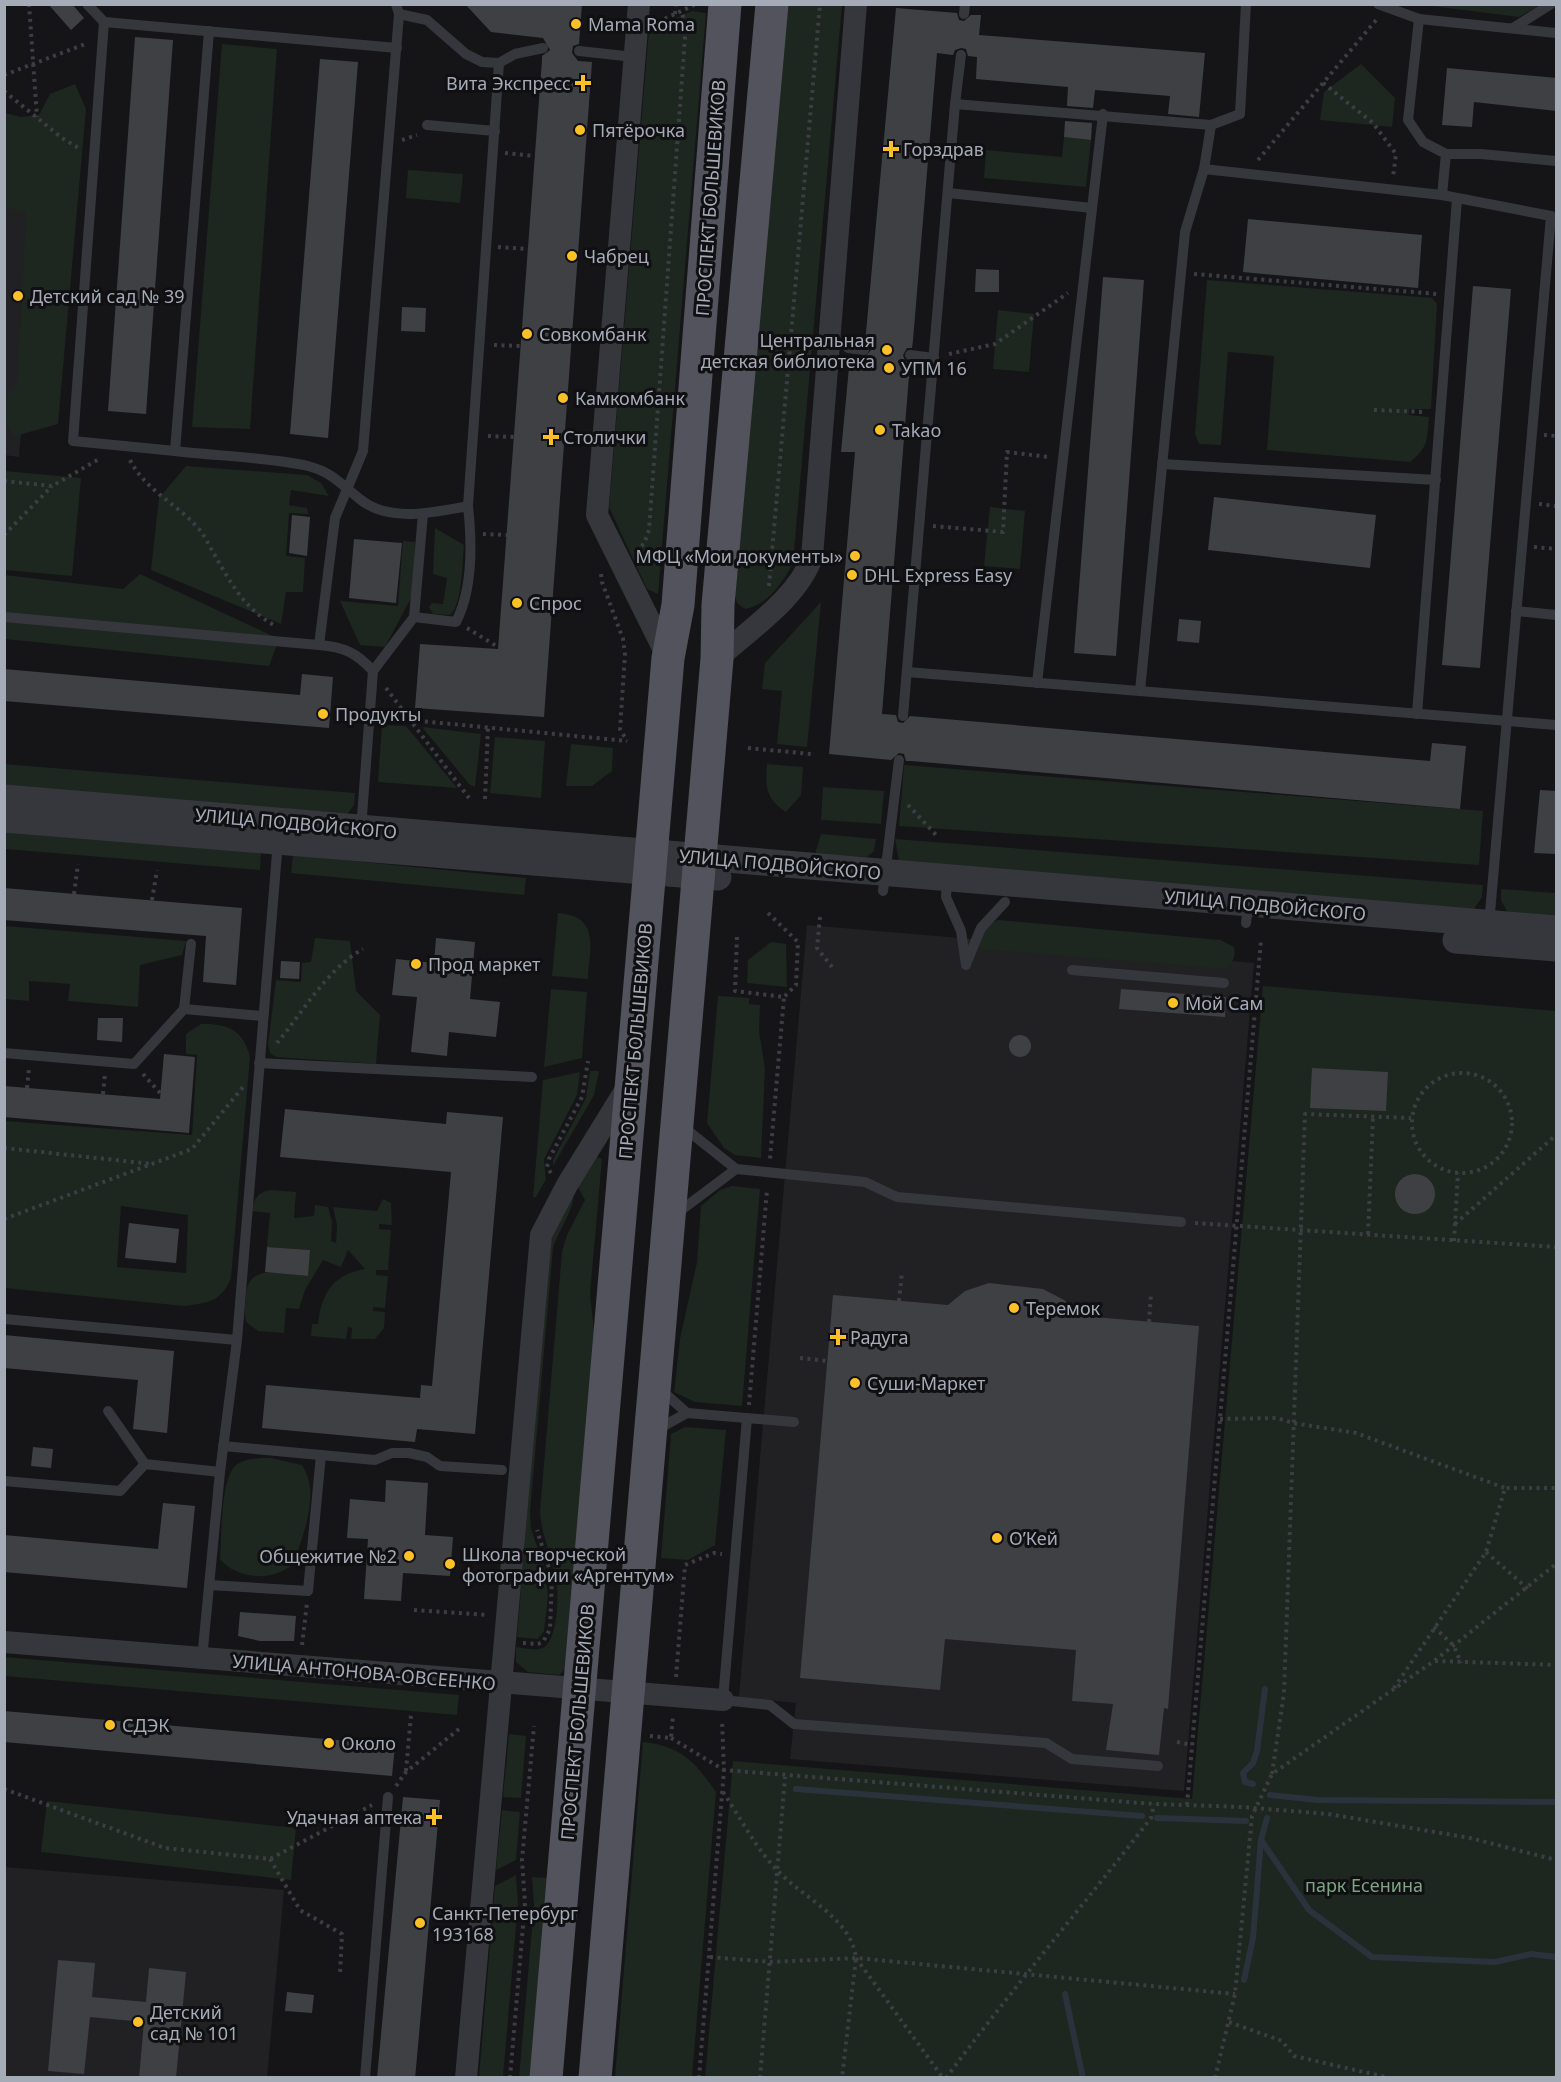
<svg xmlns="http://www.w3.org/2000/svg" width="1561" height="2082" font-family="'Noto Sans',sans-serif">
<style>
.built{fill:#212124}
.green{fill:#1d261f;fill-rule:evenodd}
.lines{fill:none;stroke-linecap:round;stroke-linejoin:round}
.stream{stroke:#2a333c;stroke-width:6}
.building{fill:#3f4044}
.path{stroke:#3c3e44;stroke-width:4;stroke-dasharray:3 4.5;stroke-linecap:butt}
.service{stroke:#36373d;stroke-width:10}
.minor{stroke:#36373d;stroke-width:22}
.tertiary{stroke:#36373d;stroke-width:27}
.primary{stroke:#52535c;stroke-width:33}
.poi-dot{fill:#fdc127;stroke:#101012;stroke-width:2}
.labels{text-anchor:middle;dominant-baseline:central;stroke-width:6;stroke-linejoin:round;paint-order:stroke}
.poi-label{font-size:18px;fill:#a6abb8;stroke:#101012;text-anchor:start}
.street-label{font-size:18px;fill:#a6abb8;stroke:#101012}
.park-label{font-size:18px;fill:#7ca581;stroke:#101012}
</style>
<rect width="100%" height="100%" fill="#151517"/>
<g class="built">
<path d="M4 134 45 137 19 457 4 455Z"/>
<path d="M807 925 1254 963 1184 1791 790 1759 796 1703 739 1697Z"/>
<path d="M4 1867 284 1890 267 2077H5Z"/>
</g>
<g class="green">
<path d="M1416 4H1540V5L1519 17Z"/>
<path d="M786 5H842L793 563C783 582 768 605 745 609L737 603 735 596Z"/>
<path d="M692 11 706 13 658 594 647 589 609 507 649 30Z"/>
<path d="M222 44 277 49 250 429 192 427Z"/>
<path d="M1361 64 1395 98 1392 127 1320 120 1324 92Z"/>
<path d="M75 84 86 109 58 424 15 436C0 417 1 401 17 382L26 213 5 208V113L21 117 39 115 50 94Z"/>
<path d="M1064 137 1091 140 1086 187 984 178 986 150 1062 157Z"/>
<path d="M408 170 463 174 460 203 406 198Z"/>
<path d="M1207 280 1432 298 1437 304 1431 409H1410L1409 415 1429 417C1427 439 1429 447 1410 462L1267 450 1274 356 1228 352 1221 445 1199 444 1195 434Z"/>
<path d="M998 310 1034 314 1029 372 993 369Z"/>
<path d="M186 466 307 475 321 483 329 496 291 490 289 505 307 508 308 514 289 513 286 556 305 558 303 592H286L281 624 151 570 159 498Z"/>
<path d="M5 471 81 478 72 576 5 570Z"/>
<path d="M990 507 1025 511 1020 569 984 566Z"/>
<path d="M435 528 464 545C462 562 463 604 450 615L433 614 429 607 432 603 443 604 447 578 433 574Z"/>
<path d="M403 541 415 542 413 594 385 647 360 645 340 601 398 606Z"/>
<path d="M140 574 279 639 269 666 5 639V575L123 589Z"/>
<path d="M821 602 807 747 777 744 782 691 762 689 765 663Z"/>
<path d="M382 725 406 726 457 788 378 782Z"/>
<path d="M422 727 481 734 475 787 470 785Z"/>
<path d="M495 737 545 741 541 798 490 793Z"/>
<path d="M571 744 613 748 612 771 592 786H566Z"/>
<path d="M4 764 355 793 354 805 346 816 5 787Z"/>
<path d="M767 764 803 767 801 795 786 812C766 799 765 787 767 764Z"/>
<path d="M904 765 1483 811 1479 865 899 826Z"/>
<path d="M823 787 884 791 881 824 821 820Z"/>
<path d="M4 831 261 853 260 870 5 849Z"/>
<path d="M821 834 876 839 874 851 867 857 815 854Z"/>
<path d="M895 839 1483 885 1482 897 1474 909 899 862Z"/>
<path d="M293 855 526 878 524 895 291 873Z"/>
<path d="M1501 889 1556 893V917L1508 913 1501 900Z"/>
<path d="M558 913C600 916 590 947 588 979L552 976Z"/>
<path d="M998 920 1220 940 1234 947C1236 955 1233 963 1226 969L978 949C980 936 985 924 998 920Z"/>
<path d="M5 926 186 941 182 955 140 965 138 1007 68 1001 70 984 29 981V1001L5 999Z"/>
<path d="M315 938 350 941 356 991 380 1015 376 1064 276 1057 270 1053 268 1045 276 980 301 982 302 963 311 962Z"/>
<path d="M771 942 786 944 787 987 747 983 748 960Z"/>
<path d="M1263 986 1556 1011V2077L705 2078 733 1761 1192 1799Z"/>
<path d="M551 989 587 992 582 1058 544 1067Z"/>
<path d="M718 996 749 998V1004L760 1005 759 1031 765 1068 761 1158 735 1155 724 1148 707 1123Z"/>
<path d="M201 1024C227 1023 244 1030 250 1057L231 1278C221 1302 208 1303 184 1306L5 1288V1121L192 1135 197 1055 186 1054V1034ZM121 1206 188 1215 186 1273 117 1267Z"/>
<path d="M590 1071H599L594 1095 553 1166V1160L586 1098Z"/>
<path d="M580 1072 577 1095 544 1159 546 1179 536 1197H533L543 1080Z"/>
<path d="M597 1157 602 1159 590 1294 596 1349 569 1665 559 1675 528 1672 516 1662V1647C524 1648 535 1651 543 1648 558 1641 559 1593 556 1578 552 1555 541 1535 540 1511L562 1252 567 1235 585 1200 578 1187Z"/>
<path d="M732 1186 760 1189 742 1406 695 1402 674 1392 680 1339 697 1262 701 1206 720 1190Z"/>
<path d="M271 1190 296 1192 294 1218 314 1216 315 1205 328 1207 332 1222 331 1241 336 1243 337 1225 333 1207 377 1211 383 1199 391 1203 392 1225 379 1224V1229L391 1230 388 1270H376V1275L388 1276 385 1308 373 1307V1311L385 1312 384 1328 375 1339H351L352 1328 348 1327 346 1339 311 1336 312 1324H318C321 1293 334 1274 365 1269L348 1250 341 1267 323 1260 305 1290 299 1309 286 1308 284 1333 258 1331 246 1322C244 1312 245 1303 246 1294 249 1262 285 1274 307 1276L309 1250 267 1247 270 1213 252 1211C254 1198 258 1192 271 1190Z"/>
<path d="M573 1196C575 1207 557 1234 553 1248L530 1512 531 1529 544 1566 548 1596 544 1631 538 1639 517 1637 549 1248 553 1232Z"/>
<path d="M685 1427 726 1430 715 1545 688 1560 661 1558 671 1434Z"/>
<path d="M271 1458 302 1465C321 1493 303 1533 294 1563 275 1582 237 1580 220 1559 222 1537 220 1482 235 1466 244 1458 260 1458 271 1458Z"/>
<path d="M4 1657 459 1695 457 1715 5 1676Z"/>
<path d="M509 1734 526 1736 521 1798 503 1797Z"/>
<path d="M643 1742C681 1746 695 1762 716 1792L692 2077H615Z"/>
<path d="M47 1801 296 1828 291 1880 41 1852Z"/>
<path d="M502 1810 520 1812 516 1860 496 1870Z"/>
<path d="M516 1875 518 1903 503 2077H479L495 1886Z"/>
<path d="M532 1877 552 1878 536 2077 519 2078 534 1905Z"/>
</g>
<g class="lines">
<g class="stream">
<path d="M1253 1784 1245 1782 1243 1773 1253 1763 1257 1751 1265 1689"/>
<path d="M796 1789 1142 1816"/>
<path d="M1270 1795 1317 1800 1556 1802"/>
<path d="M1157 1818 1246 1821"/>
<path d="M1261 1840 1309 1910 1372 1957 1495 1962 1531 1954 1556 1957"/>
<path d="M1244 1980 1253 1938 1261 1840 1267 1818"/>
<path d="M1065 1994 1083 2078"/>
</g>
</g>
<g class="building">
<path d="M48 4H72L84 18 71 30Z"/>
<path d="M465 4H582L579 44 573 46 572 53 578 61 592 62 544 717 415 708 420 644 498 649 542 60V56L550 50 543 38 491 32Z"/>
<path d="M896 8 957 13 959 20 964 21 971 15H981L979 35 1205 53 1199 117 1168 114 1170 96 1095 90 1093 108 1067 106 1068 87 976 79 977 57 968 56 966 49 961 48 955 50 953 55 937 53 913 340 912 348H907L903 355 905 361 910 363 882 714 896 715 898 722 903 723 910 716 1430 761 1432 743 1466 746 1460 809 911 761H906L904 754 899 753 891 760 829 754 855 452H841L850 357 863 359 871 350 865 343Z"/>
<path d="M135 37 173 40 146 414 108 411Z"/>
<path d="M320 59 358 62 328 438 290 434Z"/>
<path d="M1447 68 1557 78V111L1474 102 1472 127 1442 125Z"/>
<path d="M1065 121 1092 123 1091 140 1064 137Z"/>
<path d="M1248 219 1422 235 1418 288 1243 272Z"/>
<path d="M976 269 999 270V292H975Z"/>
<path d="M1103 277 1144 280 1116 656 1074 653Z"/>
<path d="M1473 286 1511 289 1480 668 1442 665Z"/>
<path d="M402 307 426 308 425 332 401 331Z"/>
<path d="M1214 497 1376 515 1370 568 1208 550Z"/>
<path d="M292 515 310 517 307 556 289 553Z"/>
<path d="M354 539 402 543 396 603 349 598Z"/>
<path d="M1179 619 1201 621 1199 643 1177 641Z"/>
<path d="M4 669 300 695 302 674 333 677 329 728 4 701Z"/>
<path d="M1540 790 1557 791V854L1534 853Z"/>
<path d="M4 888 242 908 236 985 203 982 206 936 4 920Z"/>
<path d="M436 938 475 942 470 999 500 1002 496 1037 449 1032 447 1056 411 1052 417 997 392 995 396 959 434 963Z"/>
<path d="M281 961 300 962 299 979 280 978Z"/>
<path d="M1121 989 1226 997 1225 1017 1119 1009Z"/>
<path d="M98 1018H123L122 1042 97 1040Z"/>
<circle cx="1020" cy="1046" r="11"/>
<path d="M164 1054 195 1057 189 1133 4 1117V1086L160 1099Z"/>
<path d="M1312 1068 1388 1072 1386 1111 1310 1108Z"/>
<path d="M285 1109 446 1124 447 1112 503 1117 475 1434 417 1429 415 1442 262 1428 266 1385 420 1398 421 1385 432 1386 451 1172 280 1157Z"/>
<circle cx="1415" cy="1194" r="20"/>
<path d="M129 1223 179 1229 176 1263 125 1258Z"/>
<path d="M267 1247 310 1250 308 1276 265 1272Z"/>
<path d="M989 1283 1043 1289 1064 1300 1083 1316 1199 1326 1168 1709 1164 1708 1159 1755 1106 1750 1113 1704 1072 1701 1076 1650 945 1639 940 1690 800 1678 833 1295 948 1305 965 1291Z"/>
<path d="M4 1335 174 1351 167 1433 133 1429 138 1380 4 1368Z"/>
<path d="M33 1447 53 1449 51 1468 31 1466Z"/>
<path d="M386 1480 428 1483 425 1535 453 1537 450 1576 403 1573 401 1601 364 1599 368 1539 347 1538 350 1499 385 1502Z"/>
<path d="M163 1503 195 1506 187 1588 4 1572V1535L158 1549Z"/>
<path d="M240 1612 296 1616 294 1641H260L238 1636Z"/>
<path d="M4 1711 395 1745 392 1776 4 1742Z"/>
<path d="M403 1797 440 1800 416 2068 415 2078H377Z"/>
<path d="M58 1960 95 1963 92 1997 146 2002 149 1968 186 1972 176 2078H139L144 2022 90 2017 84 2074 48 2071Z"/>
<path d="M287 1992 314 1995 312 2013 285 2011Z"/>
</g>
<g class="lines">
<g class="path">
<path d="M29 4 37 117"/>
<path d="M675 14 676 4"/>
<path d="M658 22 696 4"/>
<path d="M4 75 88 43"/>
<path d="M1323 83 1373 123 1396 154 1393 177"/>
<path d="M4 91 62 138 80 149"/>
<path d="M402 140 417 135"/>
<path d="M505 153 534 156"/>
<path d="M1258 160 1377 19"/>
<path d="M498 247 528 249"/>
<path d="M1194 274 1437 294"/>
<path d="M494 345 520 346"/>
<path d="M949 354 995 344 1068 293"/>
<path d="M1374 410 1425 412"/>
<path d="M1544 435 1556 436"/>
<path d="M488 436 514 437"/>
<path d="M130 460C145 490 176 503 198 528 204 534 208 544 213 552 229 580 244 609 274 625"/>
<path d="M4 481 52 486 99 459"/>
<path d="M1539 504 1556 506"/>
<path d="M933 526 1003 532 1007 452 1049 457"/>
<path d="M483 534 507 535"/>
<path d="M4 535 52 486"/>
<path d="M1534 547 1556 549"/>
<path d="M635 550 644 544 649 530 686 24 681 11"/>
<path d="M601 574 602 582 623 639 625 655 620 729 627 741"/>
<path d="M769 586 820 4"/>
<path d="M467 628 498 647"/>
<path d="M386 688 469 798"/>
<path d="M410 720 627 741"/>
<path d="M748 748 811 754"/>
<path d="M485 799 488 727"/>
<path d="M908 805 938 837"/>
<path d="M74 894 78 864"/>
<path d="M152 900 157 870"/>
<path d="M768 913 798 942 796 985 784 997"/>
<path d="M820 917 817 948 832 967"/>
<path d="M737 937 735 991 784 997 770 1159"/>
<path d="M277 1043C303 1012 327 969 363 949"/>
<circle cx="1462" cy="1123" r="50"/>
<path d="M143 1074 161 1094"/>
<path d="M27 1088 29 1068"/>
<path d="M103 1094 105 1074"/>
<path d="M4 1148 152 1164"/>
<path d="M551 1173 547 1167 549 1159 582 1097 588 1061"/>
<path d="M4 1219 192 1149 243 1087"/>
<path d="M1195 1223 1556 1247"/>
<path d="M1455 1224 1556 1135"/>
<path d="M1368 1234 1373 1117"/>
<path d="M1454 1241 1458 1173"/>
<path d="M899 1301 902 1272"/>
<path d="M1149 1322 1151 1294"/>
<path d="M800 1358 828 1361"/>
<path d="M749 1405 767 1190"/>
<path d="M1220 1419 1277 1418 1293 1423 1356 1433 1505 1488"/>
<path d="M1486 1552 1528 1589"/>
<path d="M414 1610 487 1615"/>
<path d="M1434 1627 1454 1646 1461 1663"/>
<path d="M523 1643 538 1644 543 1642 550 1629 552 1578 537 1530"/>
<path d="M302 1645 307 1603"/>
<path d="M1435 1661 1556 1665"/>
<path d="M676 1677 685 1565 714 1553 722 1554"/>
<path d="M1394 1688 1486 1552 1505 1488H1556"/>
<path d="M650 1736 671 1738 673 1715"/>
<path d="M671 1738 724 1770 722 1720"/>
<path d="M1177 1742 1192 1745"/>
<path d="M406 1771 411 1715"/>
<path d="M1272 1774 1284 1693 1305 1114 1411 1118"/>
<path d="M396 1786 406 1772 459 1729"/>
<path d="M4 1789 165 1848 270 1859 372 1805"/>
<path d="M723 1792C740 1817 756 1849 778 1871 803 1898 851 1918 856 1958L842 2078"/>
<path d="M1187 1805 1261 940"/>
<path d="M270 1859 300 1910 342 1934 340 1974"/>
<path d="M710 1957 770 1962 856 1958 1235 1994"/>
<path d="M856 1958 943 2078"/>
<path d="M1229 2022 1282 2041 1294 2056 1390 2078"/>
<path d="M510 2078 525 1903 522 1860 534 1726"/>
<path d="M699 2078 724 1770 1154 1804 1242 1807 1328 1814 1470 1838 1556 1860"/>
<path d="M760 2078 785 1777"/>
<path d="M946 2078C1012 1989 1083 1906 1151 1818L1154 1804"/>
<path d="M1215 2078 1235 1994 1252 1816 1272 1774 1434 1661 1556 1564"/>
<path d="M1555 2078 1556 2076"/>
</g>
<g class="service">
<path d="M87 4 104 22 397 48"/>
<path d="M1378 4 1419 19 1408 120 1423 142 1446 154 1442 195 1551 216 1489 924"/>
<path d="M399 14 427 20 466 54 482 62 499 63 515 54 543 48"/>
<path d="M964 14 965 4"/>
<path d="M1419 19 1556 33"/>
<path d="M104 22 73 441 175 451"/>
<path d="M1513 28 1551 4"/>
<path d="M209 31 175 451C215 456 269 457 308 466 332 472 342 485 361 500 390 523 435 512 468 506"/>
<path d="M579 51 634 57"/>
<path d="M955 104 961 55"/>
<path d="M427 125 495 131"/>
<path d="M1446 154H1481L1556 161"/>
<path d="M1204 169 1442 195"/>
<path d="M948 193 1092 208"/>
<path d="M848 348 864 350"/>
<path d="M910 355 934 358"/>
<path d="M1162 464 1436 480"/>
<path d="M1516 611 1556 615"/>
<path d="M4 617 319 645"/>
<path d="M414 617 456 622C473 589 472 542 468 506L499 63"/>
<path d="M373 671C356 652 343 647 319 645L335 518 363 451 399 14 396 4"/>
<path d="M907 672 1556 725"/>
<path d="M1037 683 1103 114"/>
<path d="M1140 691 1185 232 1204 169 1211 125 1240 114 1246 4"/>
<path d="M1417 714 1457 199"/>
<path d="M903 716 955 104 1211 125"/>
<path d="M361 829 373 671 414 617 423 514"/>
<path d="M947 879 946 897 961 931 966 965"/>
<path d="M883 891 899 760"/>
<path d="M1246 923 1248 904"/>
<path d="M966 964 981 928 1005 902"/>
<path d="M1072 970 1224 983"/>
<path d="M184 1009 191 944"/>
<path d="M4 1053 134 1064 184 1009 262 1016"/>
<path d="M259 1063 532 1077"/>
<path d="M682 1126 736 1169 865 1182 897 1197 1181 1222"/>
<path d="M676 1214 736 1169"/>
<path d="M4 1319 237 1340"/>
<path d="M660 1389 687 1413"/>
<path d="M108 1411 145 1464"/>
<path d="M747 1418 723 1700 770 1705 794 1724 1046 1743 1072 1759 1158 1766"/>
<path d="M656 1430 687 1413 794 1422"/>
<path d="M223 1446 375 1460 392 1453H409L427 1457 440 1466 502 1470"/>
<path d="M4 1481 120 1491 145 1464 220 1472"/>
<path d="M209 1585 308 1591 321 1455"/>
<path d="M202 1659 220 1472 237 1340 278 841"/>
<path d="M365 2078 388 1797"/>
</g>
<g class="minor">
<path d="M639 4 597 515 668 658"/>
<path d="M717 659C749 630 798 598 812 557L856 4"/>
<path d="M4 1642 723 1700"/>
<path d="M466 2078 541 1235 567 1185 628 1086"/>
</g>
<g class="tertiary">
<path d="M4 798 1556 929"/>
<path d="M4 819 718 877"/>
<path d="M1456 940 1556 948"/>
</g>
<g class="primary">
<path d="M546 2078 668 658 678 605 725 4"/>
<path d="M595 2078 717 659 718 605 772 4"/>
</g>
</g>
<g class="poi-dot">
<circle cx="576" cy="24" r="6"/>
<path d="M580 74h6v6h6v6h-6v6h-6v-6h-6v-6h6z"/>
<circle cx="580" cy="130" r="6"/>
<path d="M888 140h6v6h6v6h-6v6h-6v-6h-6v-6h6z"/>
<circle cx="572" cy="256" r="6"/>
<circle cx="18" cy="296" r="6"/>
<circle cx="527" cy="334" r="6"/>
<circle cx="887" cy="350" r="6"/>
<circle cx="889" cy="368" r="6"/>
<circle cx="563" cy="398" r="6"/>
<circle cx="880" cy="430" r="6"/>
<path d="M548 428h6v6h6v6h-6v6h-6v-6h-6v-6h6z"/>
<circle cx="855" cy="556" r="6"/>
<circle cx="852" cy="575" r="6"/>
<circle cx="517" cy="603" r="6"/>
<circle cx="323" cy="714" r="6"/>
<circle cx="416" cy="964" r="6"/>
<circle cx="1173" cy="1003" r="6"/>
<circle cx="1014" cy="1308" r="6"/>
<path d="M835 1328h6v6h6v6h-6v6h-6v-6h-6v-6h6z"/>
<circle cx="855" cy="1383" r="6"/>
<circle cx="997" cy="1538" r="6"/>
<circle cx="409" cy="1556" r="6"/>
<circle cx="450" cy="1564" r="6"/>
<circle cx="110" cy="1725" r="6"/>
<circle cx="329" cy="1743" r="6"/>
<path d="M431 1808h6v6h6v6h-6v6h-6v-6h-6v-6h6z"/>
<circle cx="420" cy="1923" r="6"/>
<circle cx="138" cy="2022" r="6"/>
</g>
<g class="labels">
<g class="poi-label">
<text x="588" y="24">Mama Roma</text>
<text x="571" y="83" text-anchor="end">Вита Экспресс</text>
<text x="592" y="130">Пятёрочка</text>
<text x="903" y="149">Горздрав</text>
<text x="584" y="256">Чабрец</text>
<text x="30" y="296">Детский сад № 39</text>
<text x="539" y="334">Совкомбанк</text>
<text x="875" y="340" text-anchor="end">Центральная<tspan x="875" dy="21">детская библиотека</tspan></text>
<text x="901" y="368">УПМ 16</text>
<text x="575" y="398">Камкомбанк</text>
<text x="892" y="430">Takao</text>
<text x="563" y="437">Столички</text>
<text x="843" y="556" text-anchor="end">МФЦ «Мои документы»</text>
<text x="864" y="575">DHL Express Easy</text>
<text x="529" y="603">Спрос</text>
<text x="335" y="714">Продукты</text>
<text x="428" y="964">Прод маркет</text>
<text x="1185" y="1003">Мой Сам</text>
<text x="1026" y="1308">Теремок</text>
<text x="850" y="1337">Радуга</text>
<text x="867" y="1383">Суши-Маркет</text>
<text x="1009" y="1538">О’Кей</text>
<text x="462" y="1554">Школа творческой<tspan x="462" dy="21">фотографии «Аргентум»</tspan></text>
<text x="397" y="1556" text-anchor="end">Общежитие №2</text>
<text x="122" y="1725">СДЭК</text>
<text x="341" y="1743">Около</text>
<text x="422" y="1817" text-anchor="end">Удачная аптека</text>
<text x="432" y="1913">Санкт-Петербург<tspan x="432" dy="21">193168</tspan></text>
<text x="150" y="2012">Детский<tspan x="150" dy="21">сад № 101</tspan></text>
</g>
<g class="street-label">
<text transform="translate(710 198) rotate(-86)">ПРОСПЕКТ БОЛЬШЕВИКОВ</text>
<text transform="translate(296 823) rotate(5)">УЛИЦА ПОДВОЙСКОГО</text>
<text transform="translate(780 864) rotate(5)">УЛИЦА ПОДВОЙСКОГО</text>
<text transform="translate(1265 905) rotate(5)">УЛИЦА ПОДВОЙСКОГО</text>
<text transform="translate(635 1041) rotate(-85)">ПРОСПЕКТ БОЛЬШЕВИКОВ</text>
<text transform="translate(364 1672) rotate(5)">УЛИЦА АНТОНОВА-ОВСЕЕНКО</text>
<text transform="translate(577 1722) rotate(-85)">ПРОСПЕКТ БОЛЬШЕВИКОВ</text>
</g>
<g class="park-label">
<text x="1364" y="1885">парк Есенина</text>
</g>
</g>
<rect width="1561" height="2082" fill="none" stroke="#a6abb8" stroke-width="12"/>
</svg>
